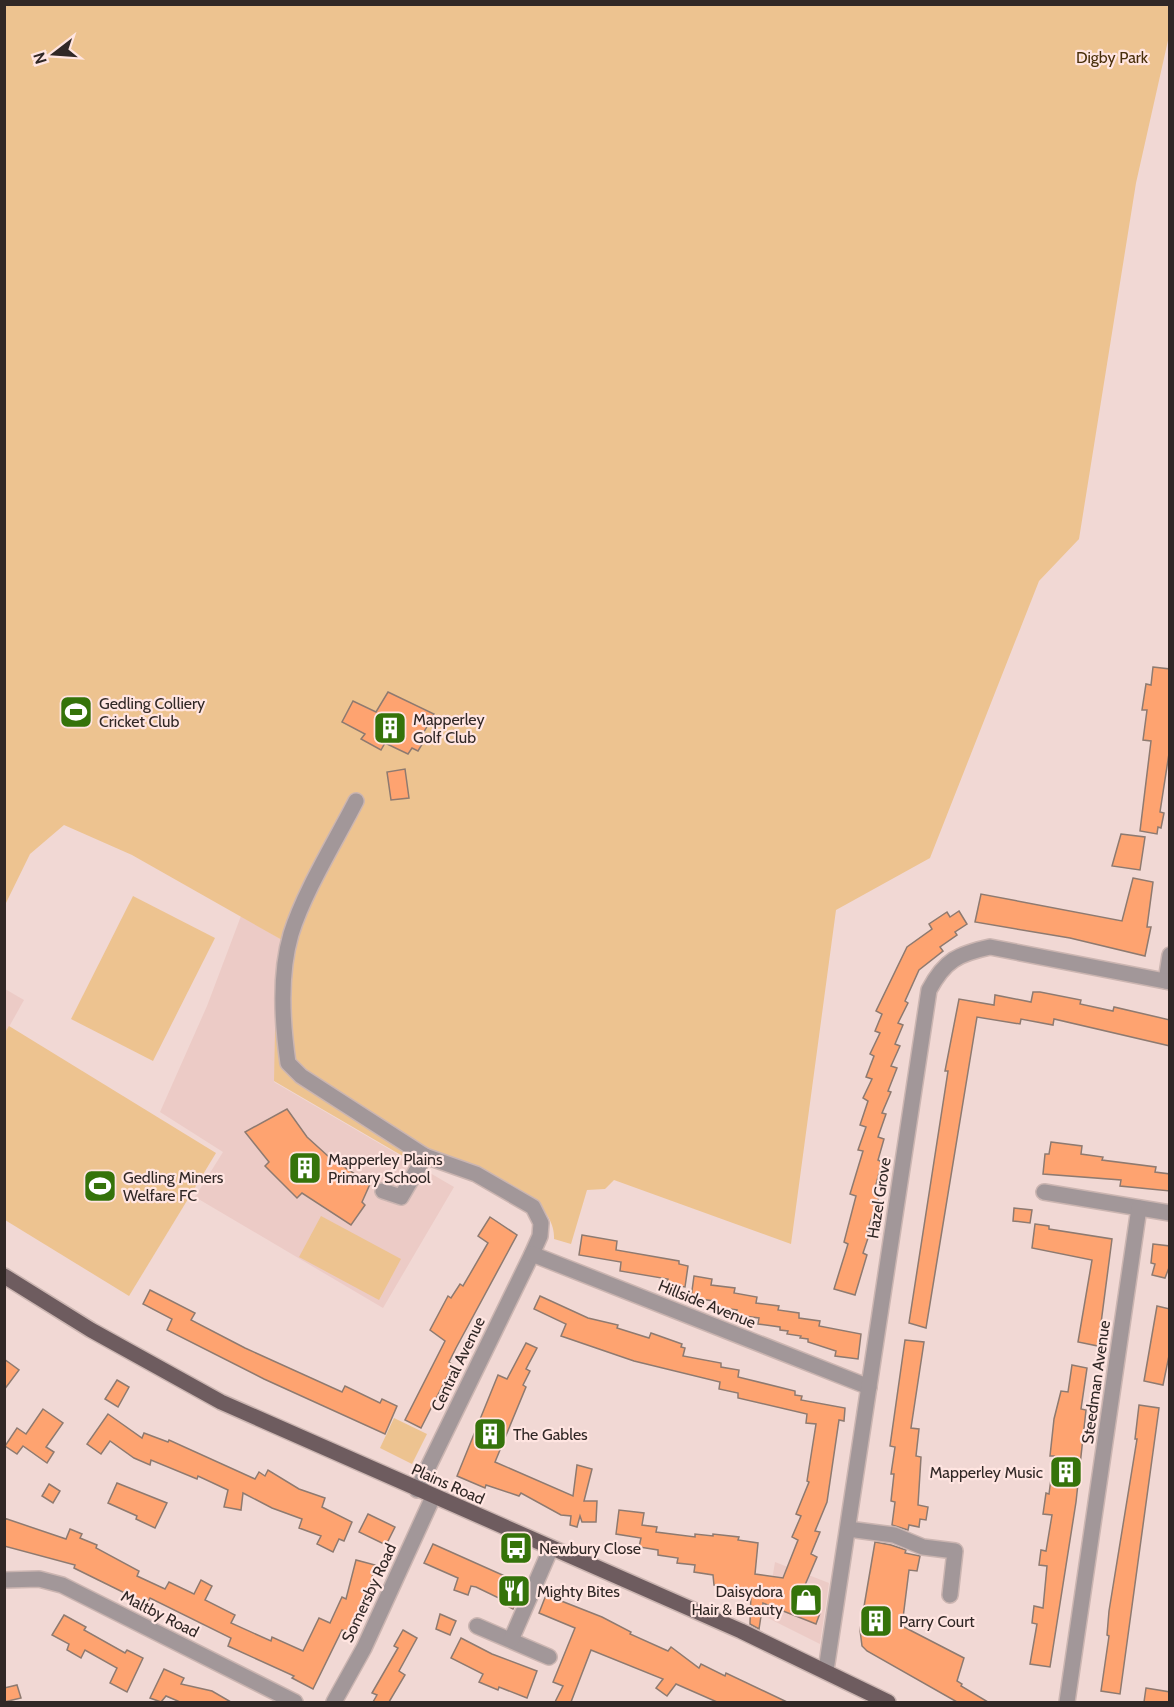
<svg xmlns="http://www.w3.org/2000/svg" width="1174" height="1707" font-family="Cabin,sans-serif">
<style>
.built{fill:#eccbc6}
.green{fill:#edc390}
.building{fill:#fea370;stroke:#8e7a70;stroke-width:1.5}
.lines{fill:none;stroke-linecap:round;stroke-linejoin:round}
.minor-casing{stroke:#cbb5b1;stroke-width:18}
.major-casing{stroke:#cbb5b1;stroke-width:18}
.minor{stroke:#a29799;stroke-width:15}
.major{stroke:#6e5c5f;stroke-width:15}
.labels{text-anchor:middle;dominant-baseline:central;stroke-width:4.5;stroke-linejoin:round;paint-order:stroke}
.park-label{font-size:16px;fill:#482e09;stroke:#ffe5e1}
.poi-label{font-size:16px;fill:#312826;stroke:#ffe5e1;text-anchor:start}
.street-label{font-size:16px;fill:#312826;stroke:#ffe5e1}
</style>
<rect width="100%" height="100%" fill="#f1d8d4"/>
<g class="built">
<path d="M241 916 282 940 274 1082 454 1187 383 1308 195 1197 223 1152 160 1112 207 1006Z"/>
<path d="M5 989 24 1000 5 1034Z"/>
<path d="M775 1562 829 1583 820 1644 766 1617Z"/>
</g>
<g class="green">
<path d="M5 5H1169V36L1136 183 1079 539 1039 581 930 858 836 910 791 1244 614 1180 605 1189 587 1190 571 1244 554 1239C557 1188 451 1159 414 1144L406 1158 274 1081 276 980 282 940 132 855 64 825 30 854 5 905Z"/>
<path d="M133 896 215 938 153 1061 71 1019Z"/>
<path d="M9 1026 216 1153 129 1296 5 1220 4 1034Z"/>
<path d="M321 1216 401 1259 379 1300 299 1257Z"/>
<path d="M394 1418 427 1434 412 1464 380 1448Z"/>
</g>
<g class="building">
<path d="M1153 667 1170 669V747L1160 812 1164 813 1161 828 1158 827 1157 834 1140 831 1151 741 1143 740 1147 710H1142L1146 684 1151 685Z"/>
<path d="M388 692 434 714 420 739 424 741 418 751 412 748 408 754 385 743 381 750 361 739 365 734 342 722 353 701 376 712Z"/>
<path d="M405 769 409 798 391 800 387 772Z"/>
<path d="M1121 834 1145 837 1140 870 1112 866Z"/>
<path d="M1133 878 1153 882 1147 927H1151L1145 956 1070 938 975 922 981 894 1122 921Z"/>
<path d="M959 911 967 924 955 932 957 935 940 947 943 951 919 970 905 1001 908 1003 898 1023 903 1025 895 1044 900 1046 891 1066 897 1068 888 1091 891 1092 882 1113 886 1114 878 1137 884 1139 878 1160 882 1162 874 1192 880 1194 867 1231 870 1232 863 1253 867 1255 855 1295 834 1289 848 1244 844 1242 856 1196 850 1194 863 1151 858 1150 866 1127 860 1125 868 1101 863 1098 872 1079 866 1077 874 1056 870 1054 880 1033 875 1031 882 1014 876 1011 907 947 932 929 929 924 947 912 950 917Z"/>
<path d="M1033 992H1040L1081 1000 1080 1004 1113 1011 1114 1007 1170 1020V1046L1054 1019 1053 1025 1021 1019 1020 1024 977 1017 926 1328 909 1323 948 1071H945L959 999 994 1005 995 995 1031 1002Z"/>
<path d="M287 1109 307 1137 329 1157 370 1184 362 1202 365 1205 351 1225 302 1193 297 1198 265 1166 269 1162 245 1132Z"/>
<path d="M1051 1142 1082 1146 1081 1154 1103 1157 1102 1160 1156 1167 1155 1172 1170 1174V1191L1120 1186 1121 1180 1043 1174 1045 1154H1049Z"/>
<path d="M1014 1208 1032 1210 1030 1223 1013 1221Z"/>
<path d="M490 1217 517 1235 456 1348 449 1362 453 1365 421 1428 405 1420 445 1341 430 1330 448 1296 451 1298 460 1284 463 1286 488 1243 478 1236Z"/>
<path d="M1035 1224 1049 1226V1229L1112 1239 1098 1346 1078 1342 1092 1260 1032 1248Z"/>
<path d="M582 1235 617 1241 616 1250 679 1261V1264L688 1266 685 1287 667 1284 668 1279 620 1271 621 1262 579 1255Z"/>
<path d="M1153 1244 1170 1246V1265L1165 1278 1152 1275 1155 1264 1151 1263Z"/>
<path d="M694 1276 712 1279 711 1285 735 1288 734 1293 757 1297 756 1303 779 1306 778 1310 799 1313V1318L820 1321 819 1326 861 1334 858 1359 835 1356 836 1351 808 1342V1339L800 1338 801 1336 787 1334 788 1331 780 1330V1327L758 1324 759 1318 736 1315 737 1310 714 1307 715 1301 691 1298Z"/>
<path d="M150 1290 195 1313 191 1320 245 1348 342 1392 345 1386 380 1403 382 1399 397 1406 385 1434 264 1379 167 1330 172 1319 143 1304Z"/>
<path d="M540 1296 588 1318 618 1325 617 1328 649 1338 651 1333 682 1344 681 1347 685 1348 683 1356 721 1363V1367L739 1370 738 1377 795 1391V1395L802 1396 801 1400 845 1408 844 1421 839 1420 827 1502 815 1531 820 1532 811 1554 817 1557 805 1585 820 1591 812 1610 820 1613 816 1624 763 1603 759 1629 750 1624 751 1592 714 1585 713 1575 694 1572 695 1565 677 1563 678 1558 658 1555V1550L639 1547 641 1538 616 1534 619 1510 644 1513 642 1525 657 1527 656 1532 695 1537V1534L713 1536V1534L739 1537 738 1540 758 1543 755 1574 783 1578 798 1540 792 1537 801 1516 796 1514 809 1482 807 1481 816 1424 806 1423 807 1414 738 1398V1393L719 1389 720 1382 634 1361 561 1336 566 1324 534 1309Z"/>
<path d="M1157 1306 1170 1309V1351L1163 1385 1144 1381Z"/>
<path d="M905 1340 924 1342 911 1428 919 1429 916 1456 921 1457 918 1505 928 1507 926 1520 920 1519 919 1527 909 1525 908 1530 892 1525 895 1502 891 1501 894 1474H891L895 1447 890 1446Z"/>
<path d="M526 1343 537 1348 526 1369 530 1371 523 1385 526 1387 495 1462 573 1496 577 1465 592 1469 584 1501H597L596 1522H582L580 1516 577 1527 570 1525 571 1516 561 1515 521 1493 519 1496 486 1485 485 1488 457 1476 498 1375 507 1379Z"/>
<path d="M4 1359 19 1370 4 1390Z"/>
<path d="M1072 1365 1087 1368 1081 1409 1086 1410 1076 1502 1050 1667 1030 1664 1037 1624 1032 1623 1034 1606 1043 1608 1047 1566 1039 1565 1041 1550 1046 1551 1052 1515 1043 1514 1046 1493 1049 1494 1054 1456H1050L1054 1419 1061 1391 1068 1392Z"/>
<path d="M117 1380 129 1387 118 1407 105 1399Z"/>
<path d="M1139 1405 1159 1408 1120 1694 1101 1691 1109 1636 1107 1635 1109 1611 1137 1439H1135Z"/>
<path d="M43 1409 63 1423 46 1447 54 1452 47 1463 23 1446 17 1454 5 1446 17 1428 26 1434Z"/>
<path d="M108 1414 142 1438 144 1433 168 1442 169 1440 255 1479 259 1472 265 1476 268 1470 299 1489 325 1498 322 1507 352 1522 344 1541 339 1539 333 1552 317 1544 321 1536 299 1528 302 1519 272 1508 243 1493 241 1510 224 1507 228 1490 198 1476 197 1479 151 1460 150 1465 134 1458 110 1441 101 1454 87 1444Z"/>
<path d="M117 1483 167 1503 155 1528 136 1519 137 1516 108 1503Z"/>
<path d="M49 1484 60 1491 53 1503 42 1496Z"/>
<path d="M368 1514 395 1527 386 1545 359 1532Z"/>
<path d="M4 1518 66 1539 70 1529 82 1534 80 1538 97 1545 96 1548 139 1571 137 1576 165 1589 169 1582 194 1594 201 1580 212 1586 205 1600 235 1615 231 1623 271 1641 272 1637 303 1651 319 1618 330 1623 342 1597 346 1599 356 1560 375 1565 368 1594 348 1632 342 1630 313 1689 292 1678 294 1676 228 1646 231 1638 150 1598 147 1604 74 1568 75 1565 4 1546Z"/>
<path d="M875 1542 891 1545 906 1550 905 1553 920 1556 917 1571 909 1570 902 1626 964 1658 957 1681 962 1684 961 1686 988 1702H957L867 1651 862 1646 860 1630Z"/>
<path d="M433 1544 518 1582 515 1586 522 1590 513 1609 501 1603 503 1600 476 1587 471 1586 468 1595 454 1590 458 1578 424 1563Z"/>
<path d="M546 1595 602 1617 631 1632 630 1634 668 1651 671 1647 699 1668 701 1664 725 1676 726 1673 787 1702H717L676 1684 667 1696 656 1688 663 1679 591 1650 571 1702H555L563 1686 553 1682 575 1628 539 1613Z"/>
<path d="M440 1614 456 1621 450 1635 436 1629Z"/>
<path d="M64 1615 86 1627 84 1630 125 1653 127 1650 143 1658 127 1692 110 1683 117 1668 85 1650 81 1658 67 1650 69 1644 52 1635Z"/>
<path d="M403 1630 417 1638 399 1671 405 1675 389 1702H373L377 1695 372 1693 398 1648 394 1646Z"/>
<path d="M461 1638 492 1654 537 1671 527 1698 499 1687 498 1690 479 1682 483 1674 451 1658Z"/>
<path d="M164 1669 184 1678 181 1684 212 1691 231 1702H180L166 1696 161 1702 150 1698Z"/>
<path d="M17 1685 21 1698 4 1702V1688Z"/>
<path d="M1146 1688 1170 1692V1702H1144Z"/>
</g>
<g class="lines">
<defs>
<g id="minor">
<path d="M356 801C335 842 304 892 291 934 279 975 282 1022 288 1063L301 1076 425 1156 476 1174 533 1207 541 1223 540 1236 532 1254 417 1490"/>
<path d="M1166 981 1170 955"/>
<path d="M383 1191 401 1197 425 1156"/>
<path d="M1044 1192 1170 1213"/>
<path d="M532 1254 869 1387"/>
<path d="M848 1529 894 1535 923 1547 955 1551 950 1595"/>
<path d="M4 1580 39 1579 62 1585 295 1702"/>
<path d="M477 1626 549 1657"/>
<path d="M511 1640 551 1548"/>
<path d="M826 1670 929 990C945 960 958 954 990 947L1170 982"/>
<path d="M334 1702 364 1648 433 1497"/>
<path d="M1067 1702 1139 1208"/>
</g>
<path id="major" d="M4 1276 91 1330 221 1402 741 1631 888 1702"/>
</defs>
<use href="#minor" class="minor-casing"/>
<use href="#major" class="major-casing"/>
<use href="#minor" class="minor"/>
<use href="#major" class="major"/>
</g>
<defs>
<symbol id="stadium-square" viewBox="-11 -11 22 22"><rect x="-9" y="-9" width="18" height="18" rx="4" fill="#35730a" stroke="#ffe5e1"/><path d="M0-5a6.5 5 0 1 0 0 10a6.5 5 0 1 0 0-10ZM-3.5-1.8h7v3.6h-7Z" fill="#fff"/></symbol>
<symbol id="building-square" viewBox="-11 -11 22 22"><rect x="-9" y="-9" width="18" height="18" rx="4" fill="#35730a" stroke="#ffe5e1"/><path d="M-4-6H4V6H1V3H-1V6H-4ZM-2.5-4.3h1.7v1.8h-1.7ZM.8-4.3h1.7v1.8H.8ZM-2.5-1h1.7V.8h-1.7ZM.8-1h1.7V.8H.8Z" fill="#fff"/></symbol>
<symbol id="bus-square" viewBox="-11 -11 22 22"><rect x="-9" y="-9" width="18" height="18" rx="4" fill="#35730a" stroke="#ffe5e1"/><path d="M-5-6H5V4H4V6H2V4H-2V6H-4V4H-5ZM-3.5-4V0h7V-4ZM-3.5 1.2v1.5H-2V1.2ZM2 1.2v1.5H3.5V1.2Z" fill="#fff"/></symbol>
<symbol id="restaurant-square" viewBox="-11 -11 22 22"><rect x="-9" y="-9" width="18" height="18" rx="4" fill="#35730a" stroke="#ffe5e1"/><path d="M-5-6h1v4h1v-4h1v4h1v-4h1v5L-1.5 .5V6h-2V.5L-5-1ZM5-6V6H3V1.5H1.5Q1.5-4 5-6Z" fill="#fff"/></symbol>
<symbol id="shop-square" viewBox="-11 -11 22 22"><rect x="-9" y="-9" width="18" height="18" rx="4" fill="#35730a" stroke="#ffe5e1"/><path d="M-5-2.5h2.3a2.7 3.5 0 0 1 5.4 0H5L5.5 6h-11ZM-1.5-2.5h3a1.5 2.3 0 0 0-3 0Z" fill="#fff"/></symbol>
</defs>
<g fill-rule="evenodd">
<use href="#stadium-square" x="57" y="693" width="38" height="38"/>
<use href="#building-square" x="371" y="709" width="38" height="38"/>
<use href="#building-square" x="286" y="1149" width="38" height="38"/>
<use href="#stadium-square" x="81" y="1167" width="38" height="38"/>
<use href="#building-square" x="471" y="1415" width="38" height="38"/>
<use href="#building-square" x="1047" y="1453" width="38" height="38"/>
<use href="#bus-square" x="497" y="1529" width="38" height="38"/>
<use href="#restaurant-square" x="495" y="1572" width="38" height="38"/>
<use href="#shop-square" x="787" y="1581" width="38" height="38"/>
<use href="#building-square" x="857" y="1602" width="38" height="38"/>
</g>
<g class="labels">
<g class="park-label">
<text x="1112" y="57">Digby Park</text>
</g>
<g class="poi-label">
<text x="99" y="703">Gedling Colliery<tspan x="99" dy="18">Cricket Club</tspan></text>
<text x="413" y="719">Mapperley<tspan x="413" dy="18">Golf Club</tspan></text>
<text x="328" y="1159">Mapperley Plains<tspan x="328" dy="18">Primary School</tspan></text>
<text x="123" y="1177">Gedling Miners<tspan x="123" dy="18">Welfare FC</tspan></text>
<text x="513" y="1434">The Gables</text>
<text x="1043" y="1472" text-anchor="end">Mapperley Music</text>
<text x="539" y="1548">Newbury Close</text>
<text x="537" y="1591">Mighty Bites</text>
<text x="783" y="1591" text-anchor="end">Daisydora<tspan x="783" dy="18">Hair &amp; Beauty</tspan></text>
<text x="899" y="1621">Parry Court</text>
</g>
<g class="street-label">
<text transform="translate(879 1198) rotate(-81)">Hazel Grove</text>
<text transform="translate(707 1304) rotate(22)">Hillside Avenue</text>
<text transform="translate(458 1364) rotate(-64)">Central Avenue</text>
<text transform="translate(1096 1382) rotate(-82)">Steedman Avenue</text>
<text transform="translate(448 1484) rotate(24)">Plains Road</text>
<text transform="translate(369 1593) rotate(-65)">Somersby Road</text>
<text transform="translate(160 1614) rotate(27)">Maltby Road</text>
</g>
</g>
<rect width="1174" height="1707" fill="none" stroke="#312826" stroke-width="12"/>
<g transform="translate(54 54) rotate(253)" stroke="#ffe5e1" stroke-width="4.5" paint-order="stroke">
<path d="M0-4.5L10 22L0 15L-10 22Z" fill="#312826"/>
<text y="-9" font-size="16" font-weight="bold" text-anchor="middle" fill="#312826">N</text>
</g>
</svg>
